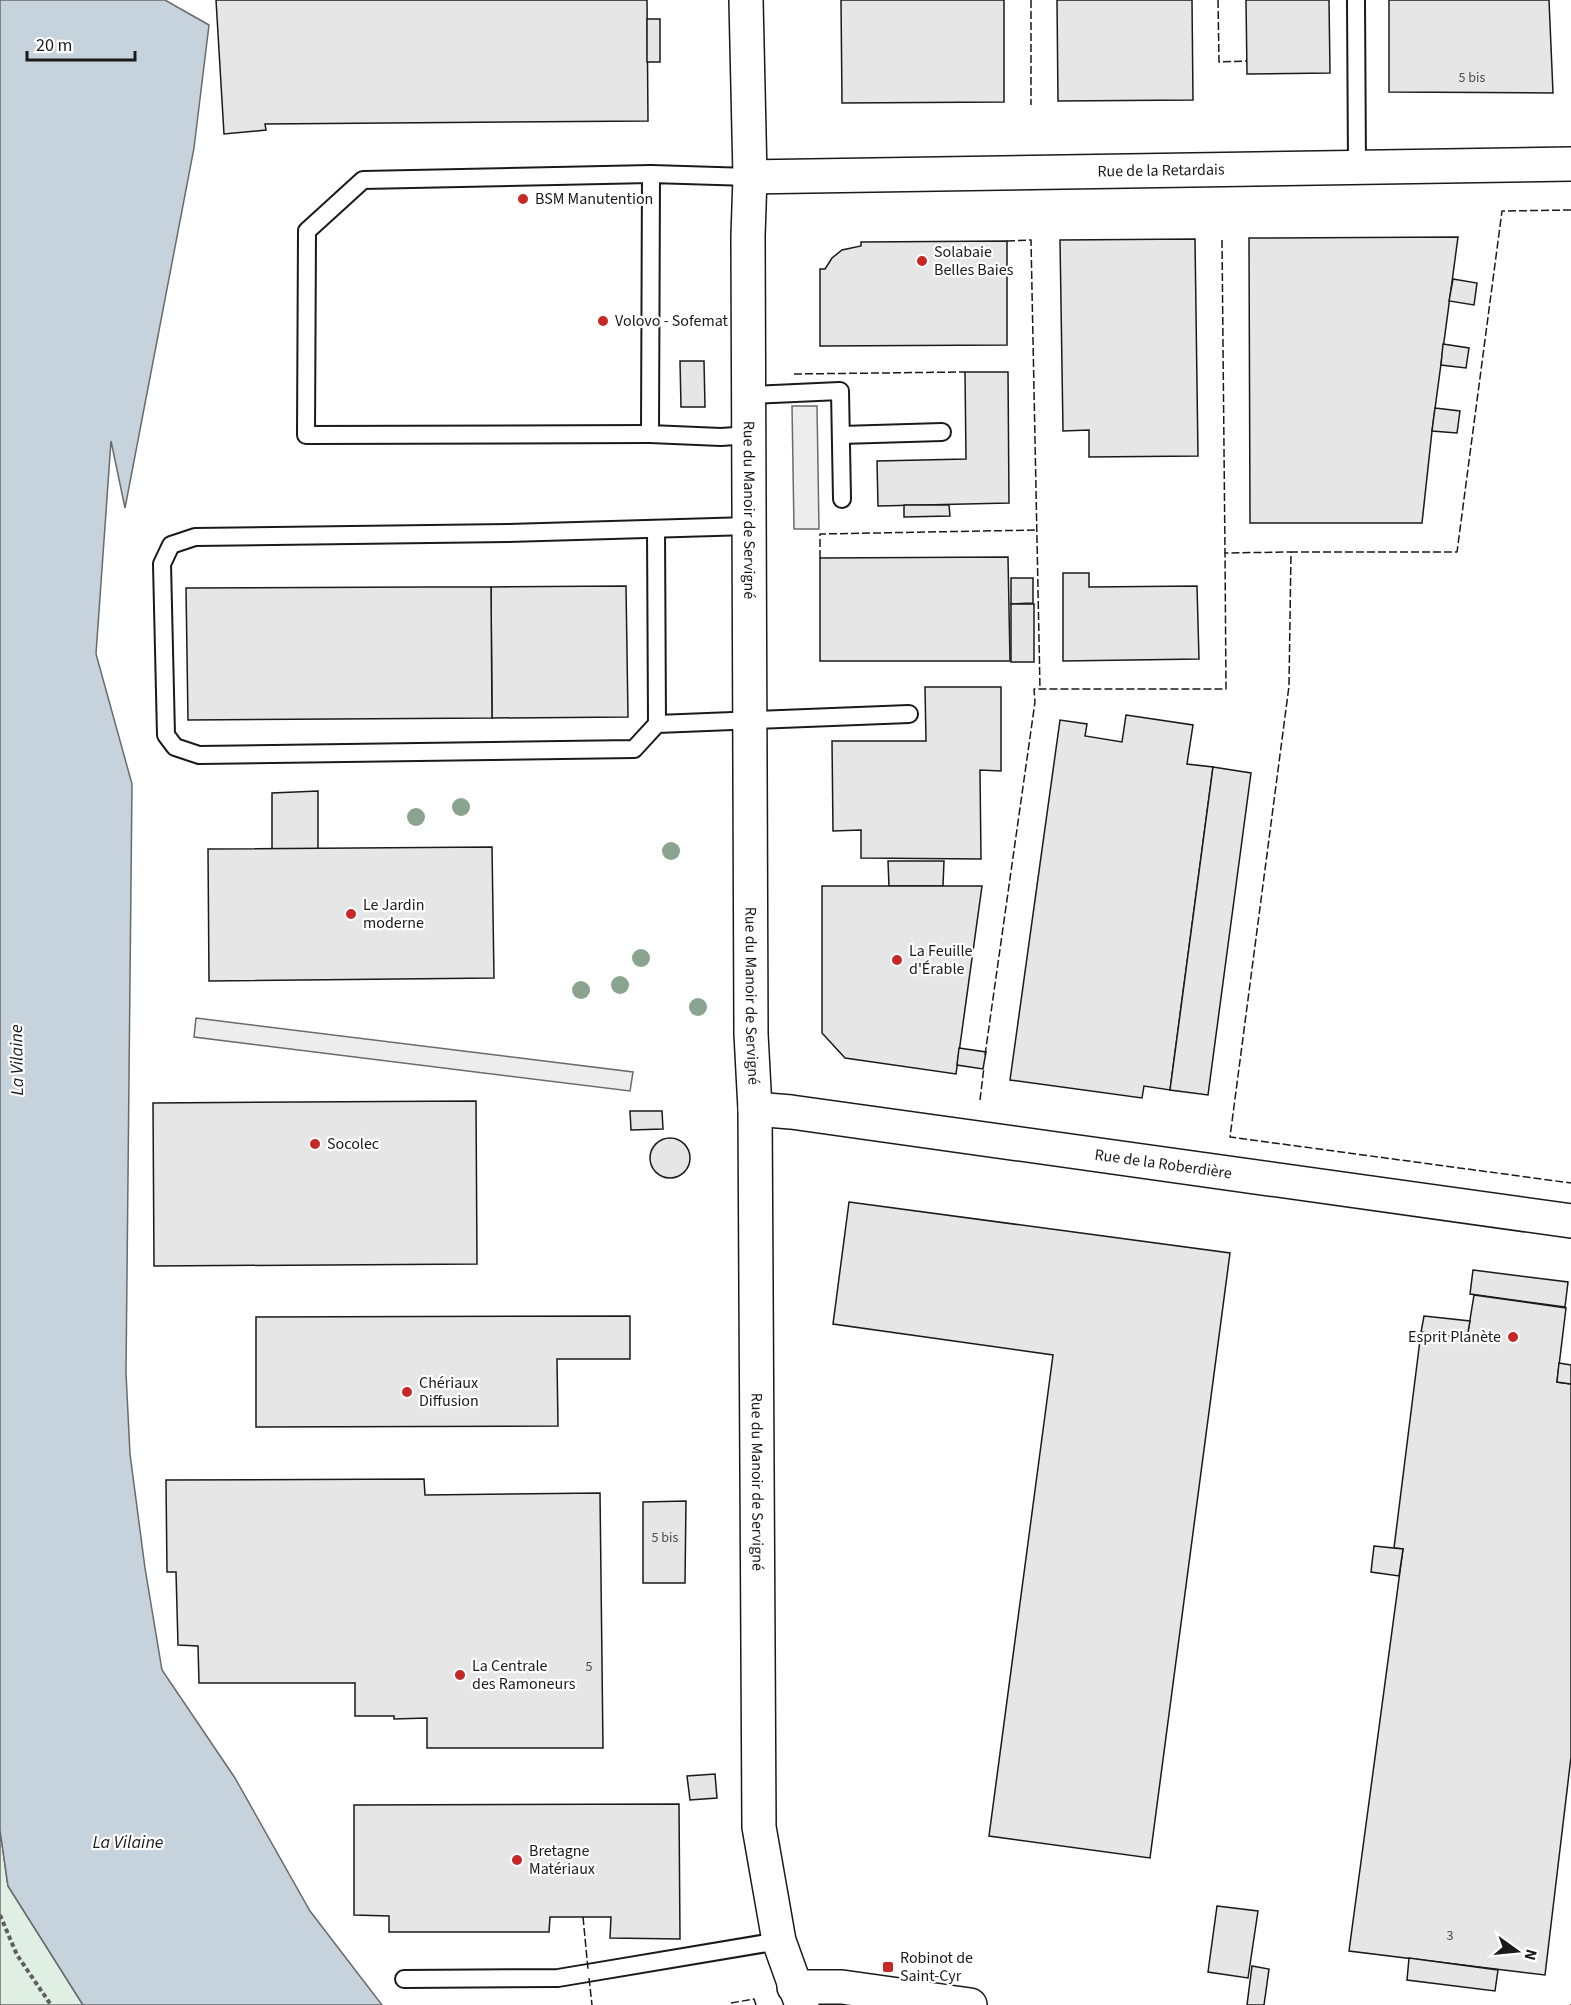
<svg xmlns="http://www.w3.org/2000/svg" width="1571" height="2005" font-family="'Source Sans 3',sans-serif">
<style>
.green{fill:#e0efe3;stroke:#6a6a6a;stroke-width:1.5}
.parking{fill:#ededed;stroke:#6a6a6a;stroke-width:1.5}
.water{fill:#c6d2dc;stroke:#6a6a6a;stroke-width:1.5}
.building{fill:#e6e6e6;stroke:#1a1a1a;stroke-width:1.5}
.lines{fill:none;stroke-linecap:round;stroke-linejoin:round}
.lane-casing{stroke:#1a1a1a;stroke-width:20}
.street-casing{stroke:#1a1a1a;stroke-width:36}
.secondary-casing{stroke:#1a1a1a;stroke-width:36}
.path{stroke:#5f5f5f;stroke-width:4;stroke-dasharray:4.5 3;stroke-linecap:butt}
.lane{stroke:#fff;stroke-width:16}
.street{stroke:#fff;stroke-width:33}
.secondary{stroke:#fff;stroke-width:33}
.fence{stroke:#1a1a1a;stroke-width:1.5;stroke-dasharray:8 3;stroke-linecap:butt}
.power{stroke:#c62828;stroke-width:1.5;stroke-dasharray:21 4.5 3 4.5;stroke-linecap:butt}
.tree{fill:#8aa48f}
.poi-dot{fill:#c62828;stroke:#fff;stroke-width:2}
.labels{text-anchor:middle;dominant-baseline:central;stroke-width:4.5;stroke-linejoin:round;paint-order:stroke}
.number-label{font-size:14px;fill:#4d4d4d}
.street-label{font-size:16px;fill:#1a1a1a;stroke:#fff}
.poi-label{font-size:16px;fill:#1a1a1a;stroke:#fff;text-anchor:start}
.water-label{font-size:18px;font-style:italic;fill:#1a1a1a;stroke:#fff}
</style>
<rect width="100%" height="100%" fill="#fff"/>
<path class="green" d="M0 1830 8 1886 83 2005H0Z"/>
<g class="parking">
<path d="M792 406H817L819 529H794Z"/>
<path d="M196 1018 633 1072 630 1091 194 1037Z"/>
</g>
<path class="water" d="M0 0H165L209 25 194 148 125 508 111 441 96 654 132 784 126 1373 130 1454 145 1568 162 1670 235 1778 310 1911 382 2005H83L8 1886 0 1830Z"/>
<g class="building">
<path d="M216 0H647L648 121 265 124 266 130 224 134Z"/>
<path d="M841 0H1004V102L842 103Z"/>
<path d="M1057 0H1192L1193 100 1058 101Z"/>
<path d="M1246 0H1329L1330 73 1247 74Z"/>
<path d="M1389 0H1549L1553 93 1389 92Z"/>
<rect x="647" y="19" width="13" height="43"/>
<path d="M1458 237 1432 431 1422 523H1250L1249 238Z"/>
<path d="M1195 239 1198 456 1089 457V430L1063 431 1060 240Z"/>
<path d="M1007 241V345L820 346V269H825L832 258 842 250 861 246V242Z"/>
<path d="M1453 279 1477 283 1474 305 1449 301Z"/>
<path d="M1443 344 1469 348 1466 368 1441 365Z"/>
<path d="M680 361H704L705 407H681Z"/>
<path d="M965 372H1008L1009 503 878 506 877 461 966 459Z"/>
<path d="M1435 408 1460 411 1457 433 1432 431Z"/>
<path d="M904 505H949L950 516 904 517Z"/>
<path d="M1008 557 1010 661H820V558Z"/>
<path d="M1063 573H1089V587L1197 586 1199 659 1063 661Z"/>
<path d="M1011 578H1033V603L1011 604Z"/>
<path d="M626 586 628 717 492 718 491 587Z"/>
<path d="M424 587H491L492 718 188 720 186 588Z"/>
<rect x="1011" y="604" width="23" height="58"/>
<path d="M925 687H1001V771L980 770 981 859 861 858V830L833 831 832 741H926Z"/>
<path d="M1126 715 1193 725 1187 764 1213 767 1170 1090 1144 1086 1142 1098 1010 1080 1060 720 1087 724 1085 736 1122 742Z"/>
<path d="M1213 767 1251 773 1208 1095 1170 1090Z"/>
<path d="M318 791V849H272V793Z"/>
<path d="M492 847 494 978 209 981 208 849Z"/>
<path d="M888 861H944L943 886H889Z"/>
<path d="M822 886H982L956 1074 845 1058 822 1033Z"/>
<path d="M959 1048 986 1052 983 1069 957 1065Z"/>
<path d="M476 1101 477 1264 154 1266 153 1103Z"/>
<path d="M630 1111H662L663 1129 631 1130Z"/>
<circle cx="670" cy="1158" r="20"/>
<path d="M849 1202 1230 1253 1150 1858 989 1836 1053 1355 833 1324Z"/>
<path d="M1473 1270 1568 1282 1565 1307 1470 1294Z"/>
<path d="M1474 1295 1566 1308 1557 1382 1571 1384V1757L1545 1975 1349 1951 1403 1549 1394 1548 1421 1332 1467 1338Z"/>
<path d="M630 1316V1359H557L558 1426 256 1427V1317Z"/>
<path d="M1424 1316 1470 1321 1467 1338 1421 1332Z"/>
<path d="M1559 1363 1571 1365V1384L1557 1382Z"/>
<path d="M424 1479 425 1495 600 1493 603 1748H427V1718L394 1719V1716H355V1683H199L198 1646 178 1645 176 1572H167L166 1480Z"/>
<path d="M686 1501 685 1583H643V1502Z"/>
<path d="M1374 1546 1403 1549 1399 1576 1371 1572Z"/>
<path d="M715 1774 717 1798 690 1800 687 1776Z"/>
<path d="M679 1804 680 1939 610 1938 611 1917H550L549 1932H389V1916L354 1915V1805Z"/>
<path d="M1217 1906 1258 1911 1248 1978 1208 1972Z"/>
<path d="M1409 1958 1498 1970 1495 1991 1407 1980Z"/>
<path d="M1252 1966 1269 1969 1264 2005H1247Z"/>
</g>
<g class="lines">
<defs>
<g id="lane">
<path d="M1356 0 1357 167"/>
<path d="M749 395 840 391 842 499"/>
<path d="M650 434 306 435 307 231 363 180 651 174"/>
<path d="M749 435 721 437 650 434 651 174 750 177"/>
<path d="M841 435 942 432"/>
<path d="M749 526 508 533 195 537 171 545 162 564 166 735 175 747 199 755 634 749 657 724 909 714"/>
<path d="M656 529 657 724"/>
<path d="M404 1979 558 1978 779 1941"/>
</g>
<g id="street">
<path id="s1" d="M750 177 1571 164"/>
<path id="s2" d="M755 1109 791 1112 1571 1221"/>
<path d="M794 1987H842L970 2005"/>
</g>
<g id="secondary">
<path id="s3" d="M746 0 750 177 748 236 751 1034 755 1109 759 1827 779 1941 802 2005"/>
</g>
</defs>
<use href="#lane" class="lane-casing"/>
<use href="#street" class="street-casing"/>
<use href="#secondary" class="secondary-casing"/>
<path class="path" d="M0 1915 17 1955 51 2005"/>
<use href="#lane" class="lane"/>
<use href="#street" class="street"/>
<use href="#secondary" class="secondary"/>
<g class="fence">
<path d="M1031 0V105"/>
<path d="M1218 0 1219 62 1247 61"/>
<path d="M1571 210 1502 211 1457 552H1291L1289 686 1230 1137 1571 1183"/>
<path d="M1222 240 1225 553"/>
<path d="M1007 241 1031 240 1040 689"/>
<path d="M794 374 965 372"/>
<path d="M820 558V534L1037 530"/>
<path d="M985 1055 1035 702 1034 689H1226L1225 553 1291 552"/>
<path d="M980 1100 984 1067"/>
<path d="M583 1917 588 1969"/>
<path d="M589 1978 592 2005"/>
<path d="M731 2003 754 1999 756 2005"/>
</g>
<path class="power" d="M1570 2005H1571"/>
</g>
<g class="tree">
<circle cx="461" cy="807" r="9"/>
<circle cx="416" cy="817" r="9"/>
<circle cx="671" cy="851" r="9"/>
<circle cx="641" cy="958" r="9"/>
<circle cx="620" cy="985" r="9"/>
<circle cx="581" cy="990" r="9"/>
<circle cx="698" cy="1007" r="9"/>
</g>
<g class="poi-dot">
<circle cx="523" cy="199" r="6"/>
<circle cx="922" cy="261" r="6"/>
<circle cx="603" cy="321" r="6"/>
<circle cx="351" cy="914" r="6"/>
<circle cx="897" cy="960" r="6"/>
<circle cx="315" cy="1144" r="6"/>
<circle cx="1513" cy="1337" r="6"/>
<circle cx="407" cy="1392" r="6"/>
<circle cx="460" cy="1675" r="6"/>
<circle cx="517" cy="1860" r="6"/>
<rect x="882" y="1961" width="12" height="12" rx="3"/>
</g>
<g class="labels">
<g class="number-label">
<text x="1472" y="78">5 bis</text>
<text x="665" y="1538">5 bis</text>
<text x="589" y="1667">5</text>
<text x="1450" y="1936">3</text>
</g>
<g class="street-label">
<text stroke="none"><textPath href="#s1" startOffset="411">Rue de la Retardais</textPath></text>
<text stroke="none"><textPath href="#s3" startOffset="510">Rue du Manoir de Servigné</textPath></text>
<text stroke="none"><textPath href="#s3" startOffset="996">Rue du Manoir de Servigné</textPath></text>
<text stroke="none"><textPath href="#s2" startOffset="412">Rue de la Roberdière</textPath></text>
<text stroke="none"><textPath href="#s3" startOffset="1482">Rue du Manoir de Servigné</textPath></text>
</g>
<g class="poi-label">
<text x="535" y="199">BSM Manutention</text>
<text x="934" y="252">Solabaie<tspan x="934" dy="18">Belles Baies</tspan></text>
<text x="615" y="321">Volovo - Sofemat</text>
<text x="363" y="905">Le Jardin<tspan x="363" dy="18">moderne</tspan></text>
<text x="909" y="951">La Feuille<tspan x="909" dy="18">d'Érable</tspan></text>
<text x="327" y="1144">Socolec</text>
<text x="1501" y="1337" text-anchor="end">Esprit Planète</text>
<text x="419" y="1383">Chériaux<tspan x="419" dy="18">Diffusion</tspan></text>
<text x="472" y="1666">La Centrale<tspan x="472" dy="18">des Ramoneurs</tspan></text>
<text x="529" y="1851">Bretagne<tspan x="529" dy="18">Matériaux</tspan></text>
<text x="900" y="1958">Robinot de<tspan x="900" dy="18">Saint-Cyr</tspan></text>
</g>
<g class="water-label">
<text transform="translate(17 1060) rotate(-91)">La Vilaine</text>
<text x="128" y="1842">La Vilaine</text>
</g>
</g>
<g transform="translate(1517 1951) rotate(105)" stroke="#ffffff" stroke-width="4.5" paint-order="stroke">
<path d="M0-4.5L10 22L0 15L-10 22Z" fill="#1a1a1a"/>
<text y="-9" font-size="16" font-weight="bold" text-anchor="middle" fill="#1a1a1a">N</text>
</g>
<path d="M27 51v9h108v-9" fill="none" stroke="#1a1a1a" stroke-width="3"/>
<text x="36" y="51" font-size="18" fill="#1a1a1a" stroke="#ffffff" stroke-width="4.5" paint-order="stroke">20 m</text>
</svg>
